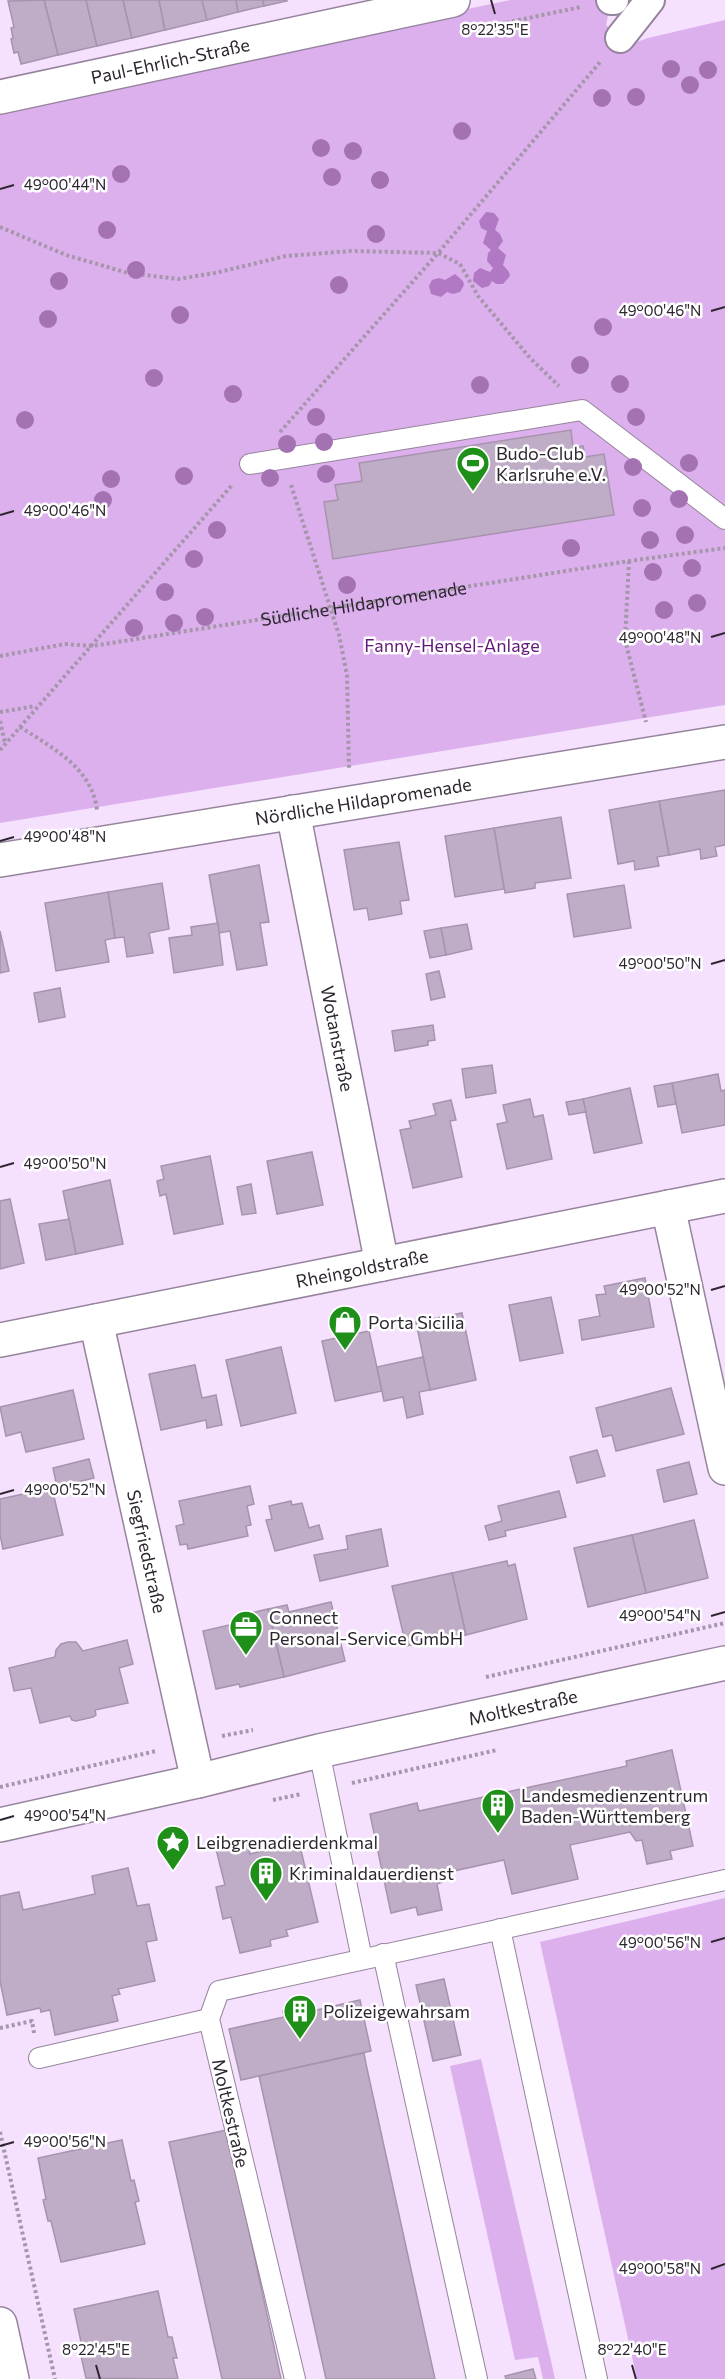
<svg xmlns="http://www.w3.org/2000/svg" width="725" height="2379" font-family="Commissioner,sans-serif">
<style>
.green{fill:#dcb0ec;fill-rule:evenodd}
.water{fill:#b178c4}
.building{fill:#bfacc6;stroke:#a693ad;stroke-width:1.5}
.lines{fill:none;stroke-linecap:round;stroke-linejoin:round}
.service-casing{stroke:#96849d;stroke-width:22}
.pedestrian-casing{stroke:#96849d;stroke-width:32}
.minor-casing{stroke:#96849d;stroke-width:36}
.secondary-casing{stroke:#96849d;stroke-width:36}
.path{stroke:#a596ab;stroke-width:4;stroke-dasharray:3 3;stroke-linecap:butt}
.service{stroke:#fff;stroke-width:20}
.pedestrian{stroke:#fff;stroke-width:28}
.minor{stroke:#fff;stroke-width:33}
.secondary{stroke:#fff;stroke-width:33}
.tree{fill:#a472b3}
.ticks{fill:none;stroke:#2d2630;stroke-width:2}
.labels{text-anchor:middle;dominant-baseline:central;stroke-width:5;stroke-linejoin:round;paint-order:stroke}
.street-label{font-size:18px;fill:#2d2630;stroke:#fff}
.poi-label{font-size:18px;fill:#2d2630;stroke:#fff;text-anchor:start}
.park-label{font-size:18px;fill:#611876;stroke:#fff}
.ticks-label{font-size:15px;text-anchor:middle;fill:#2d2630;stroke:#fff;stroke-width:5;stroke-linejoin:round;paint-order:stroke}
</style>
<rect width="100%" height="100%" fill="#f5e1fd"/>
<g class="green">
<path d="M510 0H611L606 25 628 45 648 38 725 20V705L0 823V107ZM571 431 573 448 583 446 585 457 604 454 613 515 333 559 324 502 338 500 336 485 362 481Z"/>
<path d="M725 1898V2379H637L540 1942Z"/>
<path d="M481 2059 549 2352 555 2379H543L538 2357 515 2360 450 2066Z"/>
</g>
<g class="water">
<path d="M486 212 494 213 499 219 495 230 500 234 503 241 498 248 506 255 503 265 509 272 510 276 503 284H496L492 281 489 286 482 288 473 281 474 273 480 268 490 272 493 268 487 261 488 253 491 250 483 243 487 231 481 228 479 221Z"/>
<path d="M455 274 463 281 464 285 460 292 453 294 447 292 441 297 431 294 429 286 432 280 439 278 445 280Z"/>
</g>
<g class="building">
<path d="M44 0H86L97 46 58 55Z"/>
<path d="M44 0 58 55 21 64 18 52 14 53 11 39 13 38 11 28 14 27 8 1Z"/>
<path d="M86 0H123L132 38 97 46Z"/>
<path d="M123 0H159L165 30 132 38Z"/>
<path d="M159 0H202L207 20 165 30Z"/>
<path d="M202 0H236L238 12 207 20Z"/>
<path d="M236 0H263L264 6 238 12Z"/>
<path d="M263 0H287V1L264 6Z"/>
<path d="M571 430 573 448 583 446 585 457 604 454 614 515 333 559 324 502 338 500 335 485 362 481 359 463Z"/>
<path d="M725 790V845L715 847 717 856 701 859 700 849 669 855 659 801Z"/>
<path d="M659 801 669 855 657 857 659 866 635 870 634 861 618 864 609 810Z"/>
<path d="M561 817 571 878 535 883V888L505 893 494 828Z"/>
<path d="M494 828 504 889 455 897 445 836Z"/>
<path d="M399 842 409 900 400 901 402 914 369 920 367 908 354 910 344 850Z"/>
<path d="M259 865 269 922 260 923 267 965 237 970 230 931 219 933 209 875Z"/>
<path d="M162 883 169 929 149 933 153 953 127 957 124 937 115 938 108 892Z"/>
<path d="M624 885 631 928 574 937 567 894Z"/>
<path d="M108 892 115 938 105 940 109 962 56 971 45 903Z"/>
<path d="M218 923 223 965 174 973 169 938 192 935 191 927Z"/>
<path d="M467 924 472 949 446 955 441 928Z"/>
<path d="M441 928 446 955 430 958 424 931Z"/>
<path d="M0 931 9 971 0 973Z"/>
<path d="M439 971 445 997 431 1000 426 974Z"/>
<path d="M60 988 65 1017 39 1022 34 993Z"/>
<path d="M433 1025 435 1040 428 1041V1045L395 1051 392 1031Z"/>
<path d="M492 1065 496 1093 466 1098 462 1069Z"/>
<path d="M718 1074 721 1091 725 1090V1125L682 1133 672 1083Z"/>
<path d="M672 1083 676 1104 658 1107 654 1086Z"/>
<path d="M630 1088 642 1143 594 1153 583 1099Z"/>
<path d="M530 1099 534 1117 543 1115 552 1159 507 1169 497 1124 507 1122 503 1105Z"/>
<path d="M583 1099 586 1112 569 1115 566 1102Z"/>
<path d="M451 1100 456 1120 450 1121 462 1177 413 1188 400 1130 411 1128 409 1121 436 1115 433 1104Z"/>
<path d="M312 1152 323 1205 277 1214 267 1161Z"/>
<path d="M210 1156 223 1224 174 1234 166 1194 160 1196 157 1181 164 1179 161 1166Z"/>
<path d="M110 1180 123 1244 76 1254 63 1191Z"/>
<path d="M251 1184 256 1213 242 1215 237 1187Z"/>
<path d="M10 1199 24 1263 0 1269V1201Z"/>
<path d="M69 1219 76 1254 46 1260 39 1224Z"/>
<path d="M645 1278 654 1327 582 1340 579 1320 600 1316 596 1295 606 1294 604 1286Z"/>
<path d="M551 1297 563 1353 520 1361 509 1305Z"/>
<path d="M462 1313 476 1380 430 1390 416 1322Z"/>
<path d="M369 1331 382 1391 335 1401 322 1341Z"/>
<path d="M281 1347 296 1413 241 1426 226 1360Z"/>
<path d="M423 1357 430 1390 419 1392 423 1414 407 1418 403 1397 384 1401 377 1367Z"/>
<path d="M195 1365 202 1398 216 1395 222 1425 207 1428 206 1420 161 1430 149 1374Z"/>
<path d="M671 1388 684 1434 616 1451 612 1435 603 1437 596 1408Z"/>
<path d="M73 1390 84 1439 26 1452 21 1432 6 1436 0 1407Z"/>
<path d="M597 1450 605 1476 577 1483 570 1457Z"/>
<path d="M89 1459 94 1478 57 1487 53 1468Z"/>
<path d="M689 1462 697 1494 664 1502 657 1470Z"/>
<path d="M250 1486 254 1504 247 1506 251 1525 246 1526 248 1536 188 1549 187 1544 180 1545 176 1526 184 1524 179 1501Z"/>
<path d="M52 1488 63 1535 3 1549 0 1535V1499Z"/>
<path d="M559 1491 566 1517 505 1531 506 1536 489 1540 485 1526 502 1521 498 1506Z"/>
<path d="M291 1501 292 1505 302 1503 309 1528 319 1525 323 1539 275 1551 266 1520 272 1519 269 1506Z"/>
<path d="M694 1520 708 1578 646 1593 632 1535Z"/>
<path d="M381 1529 388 1566 320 1581 314 1555 348 1549 346 1536Z"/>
<path d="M632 1535 646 1593 588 1607 574 1548Z"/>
<path d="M507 1561 508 1566 515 1564 527 1619 466 1635 452 1573Z"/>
<path d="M452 1573 466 1635 406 1646 392 1586Z"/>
<path d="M331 1602 345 1661 284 1677 268 1609 287 1605 289 1612Z"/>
<path d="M268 1609 284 1677 240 1687 239 1684 216 1689 203 1631 247 1621 246 1614Z"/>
<path d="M127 1640 133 1664 119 1668 128 1703 95 1710 96 1715 93 1717 76 1721 72 1720 70 1716 40 1723 31 1688 14 1691 9 1668 55 1657 56 1650 61 1644 68 1642H76L83 1651Z"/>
<path d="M672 1750 693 1846 670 1851 672 1859 647 1864 642 1840 636 1841 630 1832 570 1845 578 1879 512 1894 504 1860 445 1873 443 1882 437 1884 442 1910 418 1915 416 1907 391 1913 370 1814 417 1803 419 1811 627 1766 626 1761Z"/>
<path d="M247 1842 250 1854 299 1842 318 1922 286 1930 288 1936 270 1940 271 1946 240 1953 231 1917 223 1919 216 1887 225 1885 216 1849Z"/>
<path d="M128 1868 137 1906 149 1904 157 1940 146 1942 155 1981 118 1989 120 1994 112 1996 118 2021 55 2035 50 2010 41 2012 40 2008 7 2015 0 1981V1896L19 1892 23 1910 95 1894 92 1876Z"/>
<path d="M444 1979 461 2055 433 2061 416 1985Z"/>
<path d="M360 2000 371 2051 241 2080 229 2029 284 2017 283 2011 303 2007 304 2013Z"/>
<path d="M364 2053 366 2064 435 2379H326L259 2076Z"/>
<path d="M227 2130 281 2379H222L169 2142Z"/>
<path d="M122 2140 131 2181 134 2180 139 2201 135 2202 145 2244 61 2262 51 2221H48L43 2200 46 2199 38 2158Z"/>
<path d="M158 2291 168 2337H172L177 2358H173L178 2379 86 2378 81 2356H84L74 2309Z"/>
<path d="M533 2369 536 2379H506L505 2376Z"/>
</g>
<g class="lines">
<defs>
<g id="service">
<path d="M250 464 582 410 725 519"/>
<path d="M319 1751 362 1959"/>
<path d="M500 1929 597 2379"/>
<path d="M383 1954 477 2379"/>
<path d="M39 2058 209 2019"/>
<path d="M295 2379 209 2019 219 1991 725 1880"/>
</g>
<g id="pedestrian">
<path d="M611 0H614"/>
<path d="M620 38 650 0"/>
</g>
<g id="minor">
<path id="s2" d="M0 97 453 0"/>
<path id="s3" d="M293 812 382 1264"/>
<path id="s4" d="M0 860 725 742"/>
<path d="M668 1207 725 1468"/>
<path id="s5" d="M96 1321 198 1781"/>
<path id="s6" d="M0 1340 725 1196"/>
<path d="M0 2324 12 2379"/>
</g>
<g id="secondary">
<path id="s7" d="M0 1825 198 1781 319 1751 725 1663"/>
</g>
</defs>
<use href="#service" class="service-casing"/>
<use href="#pedestrian" class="pedestrian-casing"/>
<use href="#minor" class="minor-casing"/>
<use href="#secondary" class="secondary-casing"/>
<g class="path">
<path d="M471 30 581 7"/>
<path d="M0 227 66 255 128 273 178 279 215 273 286 256 351 251 438 253 460 264 478 296 530 358 559 386"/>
<path d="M280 432 438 253 601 61"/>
<path d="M291 485 339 635 347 675 349 769"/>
<path d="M629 561 625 640 646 722"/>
<path id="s1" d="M0 656 65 644 92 646 629 561 725 548"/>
<path d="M0 712 35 706"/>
<path d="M0 721 5 743"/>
<path d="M20 727C53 748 92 768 97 810"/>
<path d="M0 750 233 484"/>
<path d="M486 1677 725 1623"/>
<path d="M222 1736 253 1730"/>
<path d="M352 1783 497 1750"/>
<path d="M0 1787 156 1751"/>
<path d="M273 1800 301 1794"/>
<path d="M0 2028 32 2021 34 2033"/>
<path d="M0 2132 55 2379"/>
</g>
<use href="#service" class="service"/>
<use href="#pedestrian" class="pedestrian"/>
<use href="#minor" class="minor"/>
<use href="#secondary" class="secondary"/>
</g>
<g class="tree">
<circle cx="671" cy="69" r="9"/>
<circle cx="708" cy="70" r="9"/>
<circle cx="690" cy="85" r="9"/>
<circle cx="636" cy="97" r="9"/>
<circle cx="602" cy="98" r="9"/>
<circle cx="462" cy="131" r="9"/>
<circle cx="321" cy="148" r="9"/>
<circle cx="353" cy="151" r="9"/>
<circle cx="121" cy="174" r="9"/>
<circle cx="332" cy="177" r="9"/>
<circle cx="380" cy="180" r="9"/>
<circle cx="107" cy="230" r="9"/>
<circle cx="376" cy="234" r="9"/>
<circle cx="136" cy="270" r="9"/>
<circle cx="59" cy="281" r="9"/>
<circle cx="339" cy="285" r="9"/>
<circle cx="180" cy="315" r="9"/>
<circle cx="48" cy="319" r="9"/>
<circle cx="603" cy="327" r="9"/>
<circle cx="580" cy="365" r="9"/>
<circle cx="154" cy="378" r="9"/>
<circle cx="620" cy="384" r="9"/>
<circle cx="480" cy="385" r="9"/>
<circle cx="233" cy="394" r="9"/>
<circle cx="316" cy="417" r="9"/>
<circle cx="636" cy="417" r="9"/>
<circle cx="25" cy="420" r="9"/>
<circle cx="324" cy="442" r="9"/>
<circle cx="287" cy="444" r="9"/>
<circle cx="689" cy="463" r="9"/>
<circle cx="633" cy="467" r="9"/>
<circle cx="326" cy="474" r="9"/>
<circle cx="184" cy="476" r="9"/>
<circle cx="270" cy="478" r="9"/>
<circle cx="111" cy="479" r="9"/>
<circle cx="679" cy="499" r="9"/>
<circle cx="103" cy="500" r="9"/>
<circle cx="642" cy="508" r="9"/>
<circle cx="217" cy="530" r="9"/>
<circle cx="685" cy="535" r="9"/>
<circle cx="650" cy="540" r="9"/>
<circle cx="571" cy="548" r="9"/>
<circle cx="194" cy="559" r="9"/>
<circle cx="692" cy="568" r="9"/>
<circle cx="653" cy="572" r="9"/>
<circle cx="347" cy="585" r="9"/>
<circle cx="165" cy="592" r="9"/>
<circle cx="697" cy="603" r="9"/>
<circle cx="664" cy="610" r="9"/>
<circle cx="205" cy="617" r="9"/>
<circle cx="174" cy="623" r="9"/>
<circle cx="134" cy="628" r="9"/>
</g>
<path class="ticks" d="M491 0 495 14M0 189 14 185M711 311 725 307M0 515 14 511M711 637 725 633M0 841 14 837M711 964 725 960M0 1167 14 1163M711 1290 725 1286M0 1494 14 1490M711 1616 725 1612M0 1820 14 1816M711 1942 725 1938M0 2146 14 2142M711 2269 725 2264M96 2365 100 2379M632 2365 636 2379"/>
<defs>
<symbol id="stadium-pin" viewBox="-11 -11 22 30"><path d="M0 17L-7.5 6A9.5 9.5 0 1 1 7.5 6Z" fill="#1e9019" stroke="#fff"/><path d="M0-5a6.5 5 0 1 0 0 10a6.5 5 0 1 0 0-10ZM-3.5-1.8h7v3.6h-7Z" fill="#fff"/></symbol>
<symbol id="shop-pin" viewBox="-11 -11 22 30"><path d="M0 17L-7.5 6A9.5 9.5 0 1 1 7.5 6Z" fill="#1e9019" stroke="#fff"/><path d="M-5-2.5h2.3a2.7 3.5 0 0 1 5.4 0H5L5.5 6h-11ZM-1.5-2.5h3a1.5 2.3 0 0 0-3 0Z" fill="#fff"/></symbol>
<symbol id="office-pin" viewBox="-11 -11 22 30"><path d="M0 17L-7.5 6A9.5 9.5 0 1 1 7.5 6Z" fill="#1e9019" stroke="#fff"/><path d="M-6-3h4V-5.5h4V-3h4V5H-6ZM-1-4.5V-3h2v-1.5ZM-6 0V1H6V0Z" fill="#fff"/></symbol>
<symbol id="building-pin" viewBox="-11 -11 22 30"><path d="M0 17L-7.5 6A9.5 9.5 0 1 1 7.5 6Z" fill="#1e9019" stroke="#fff"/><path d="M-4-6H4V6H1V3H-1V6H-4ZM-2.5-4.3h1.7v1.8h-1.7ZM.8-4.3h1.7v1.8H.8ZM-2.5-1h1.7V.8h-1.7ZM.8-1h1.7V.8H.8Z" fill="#fff"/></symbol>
<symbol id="sight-pin" viewBox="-11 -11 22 30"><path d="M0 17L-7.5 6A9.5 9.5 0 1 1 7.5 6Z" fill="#1e9019" stroke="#fff"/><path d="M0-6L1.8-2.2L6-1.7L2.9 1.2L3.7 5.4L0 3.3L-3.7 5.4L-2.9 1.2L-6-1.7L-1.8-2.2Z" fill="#fff"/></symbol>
</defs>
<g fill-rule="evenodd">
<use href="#stadium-pin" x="454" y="444" width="38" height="52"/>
<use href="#shop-pin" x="326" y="1303" width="38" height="52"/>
<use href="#office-pin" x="227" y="1608" width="38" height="52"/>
<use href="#building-pin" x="479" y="1786" width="38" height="52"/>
<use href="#sight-pin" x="154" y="1823" width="38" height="52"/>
<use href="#building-pin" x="247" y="1854" width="38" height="52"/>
<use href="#building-pin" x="281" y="1992" width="38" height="52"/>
</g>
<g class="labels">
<g class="street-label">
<text stroke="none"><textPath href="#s2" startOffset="174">Paul-Ehrlich-Straße</textPath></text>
<text stroke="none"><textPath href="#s1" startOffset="368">Südliche Hildapromenade</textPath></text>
<text stroke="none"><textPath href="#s4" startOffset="368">Nördliche Hildapromenade</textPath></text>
<text stroke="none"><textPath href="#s3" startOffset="231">Wotanstraße</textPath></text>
<text stroke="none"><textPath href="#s6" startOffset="369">Rheingoldstraße</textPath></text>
<text stroke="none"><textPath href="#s5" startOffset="236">Siegfriedstraße</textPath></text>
<text stroke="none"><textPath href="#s7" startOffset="536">Moltkestraße</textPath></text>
<text transform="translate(231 2113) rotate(77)">Moltkestraße</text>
</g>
<g class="poi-label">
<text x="496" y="453">Budo-Club<tspan x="496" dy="21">Karlsruhe e.V.</tspan></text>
<text x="368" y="1322">Porta Sicilia</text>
<text x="269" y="1617">Connect<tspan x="269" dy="21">Personal-Service GmbH</tspan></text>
<text x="521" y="1795">Landesmedienzentrum<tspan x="521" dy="21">Baden-Württemberg</tspan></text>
<text x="196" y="1842">Leibgrenadierdenkmal</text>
<text x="289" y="1873">Kriminaldauerdienst</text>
<text x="323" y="2011">Polizeigewahrsam</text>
</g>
<g class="park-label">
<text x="452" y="645">Fanny-Hensel-Anlage</text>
</g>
</g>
<g class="ticks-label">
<text x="495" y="35">8°22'35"E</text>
<text x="65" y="190">49°00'44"N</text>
<text x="660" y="316">49°00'46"N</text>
<text x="65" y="516">49°00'46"N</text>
<text x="660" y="643">49°00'48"N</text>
<text x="65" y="842">49°00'48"N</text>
<text x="660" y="969">49°00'50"N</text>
<text x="65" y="1169">49°00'50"N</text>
<text x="660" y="1295">49°00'52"N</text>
<text x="65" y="1495">49°00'52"N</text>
<text x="660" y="1621">49°00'54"N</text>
<text x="65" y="1821">49°00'54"N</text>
<text x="660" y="1948">49°00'56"N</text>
<text x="65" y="2147">49°00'56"N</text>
<text x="660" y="2274">49°00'58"N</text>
<text x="96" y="2355">8°22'45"E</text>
<text x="632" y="2355">8°22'40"E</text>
</g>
</svg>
